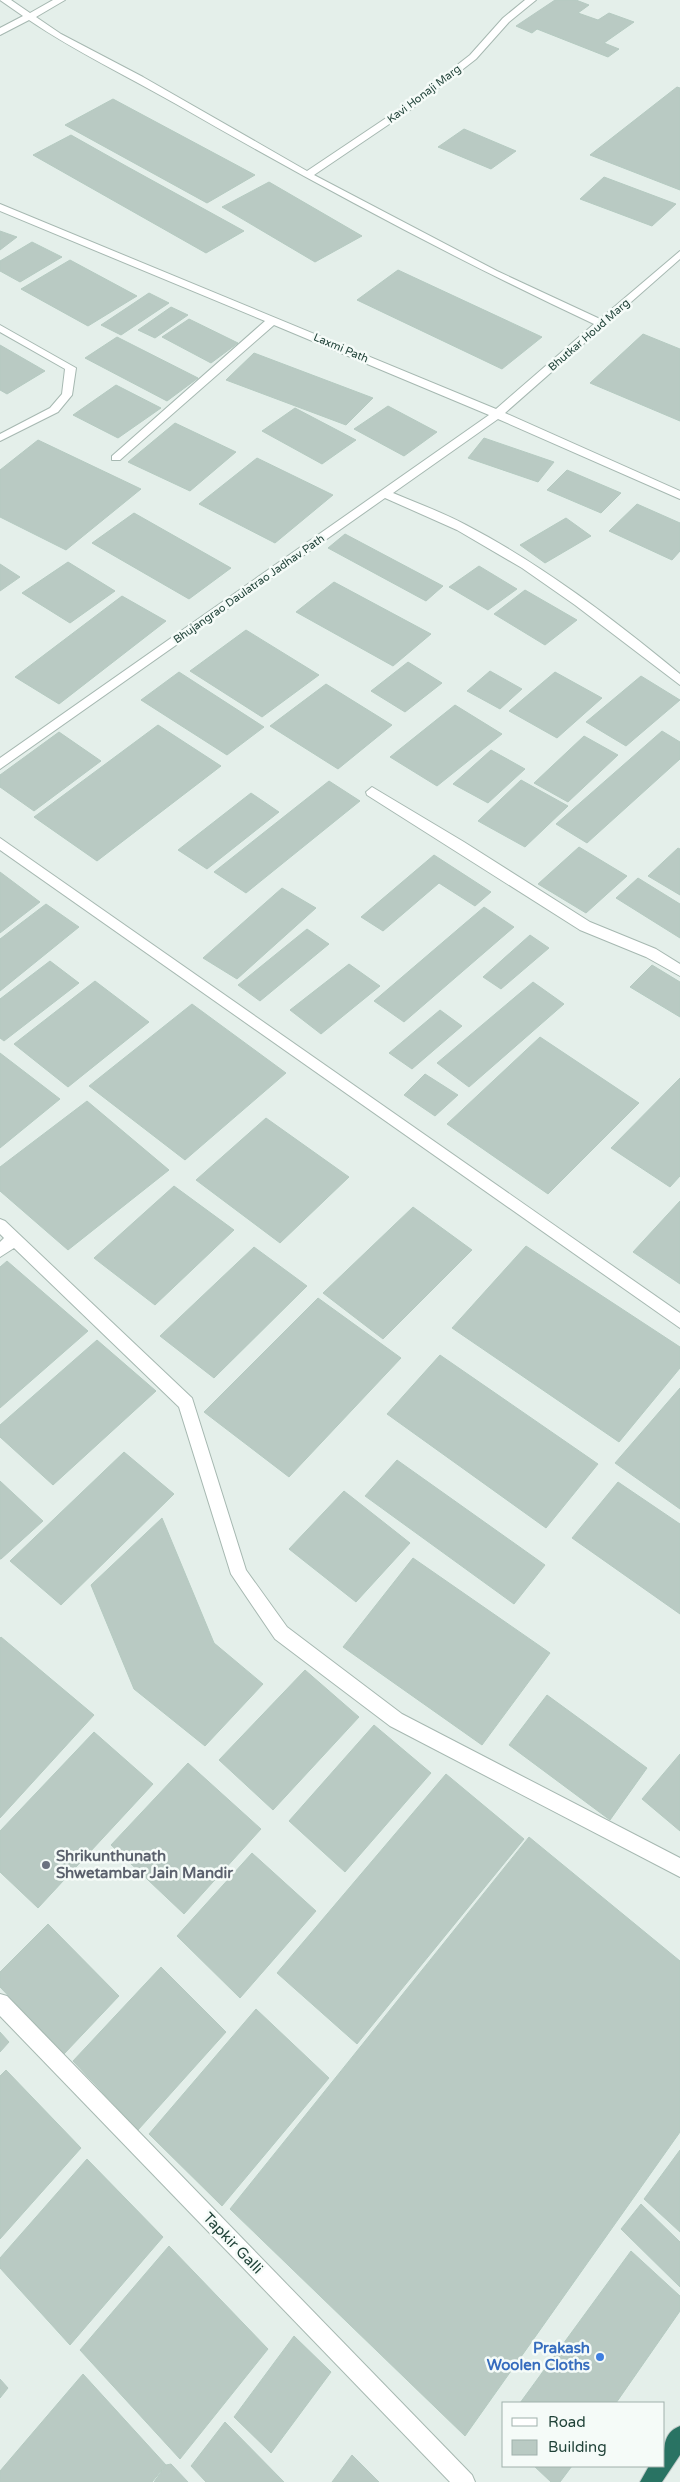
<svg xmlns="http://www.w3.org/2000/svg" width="680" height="2482" font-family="'Varela Round',sans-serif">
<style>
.building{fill:#b9cac3;stroke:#b5cac1}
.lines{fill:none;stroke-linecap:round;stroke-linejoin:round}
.minor-casing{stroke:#a6b8b1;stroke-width:2}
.highway-casing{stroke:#c1cac8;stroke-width:2}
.minor{fill:#fff;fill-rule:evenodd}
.highway{fill:#297363;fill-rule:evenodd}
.worship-dot{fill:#6b7280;stroke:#f5fbf8;stroke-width:2}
.shop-dot{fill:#3f7fe0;stroke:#f5fbf8;stroke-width:2}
.labels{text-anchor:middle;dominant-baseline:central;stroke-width:5;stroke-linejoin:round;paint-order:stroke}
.far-street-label{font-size:11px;fill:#214339;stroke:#f5fbf8}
.near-worship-label{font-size:15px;font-weight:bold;fill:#5b616d;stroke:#f5fbf8;text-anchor:start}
.near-street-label{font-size:15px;fill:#214339;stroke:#f5fbf8}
.near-shop-label{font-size:15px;font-weight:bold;fill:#366cbe;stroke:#f5fbf8;text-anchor:end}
</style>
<rect width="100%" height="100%" fill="#e4efea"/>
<g class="building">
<path d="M555 0H576L589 5 578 13 598 20 609 13 634 22 604 43 619 49 608 57 537 29 532 33 516 26Z"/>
<path d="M677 87 680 88V190L590 155Z"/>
<path d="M113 99 255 175 207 203 65 125Z"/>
<path d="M464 129 516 151 491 169 438 147Z"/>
<path d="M71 135 126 166 244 231 206 253 33 155Z"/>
<path d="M604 177 676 204 652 226 580 199Z"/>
<path d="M269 182 362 236 315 262 222 207Z"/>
<path d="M0 231 17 237 0 250Z"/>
<path d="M32 242 62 257 20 282 0 271V261Z"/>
<path d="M70 260 137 296 88 326 21 289Z"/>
<path d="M398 270 542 337 502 369 357 300Z"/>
<path d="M149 293 169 303 121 335 101 325Z"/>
<path d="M171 307 188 315 155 338 138 330Z"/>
<path d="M189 319 238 343 211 363 162 337Z"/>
<path d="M643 334 680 349V421L590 383Z"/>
<path d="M117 337 198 378 167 401 85 358Z"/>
<path d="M0 345 45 371 7 394 0 390Z"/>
<path d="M254 353 373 398 346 425 226 380Z"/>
<path d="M116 385 161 408 118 438 73 415Z"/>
<path d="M388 406 437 432 404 456 354 429Z"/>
<path d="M295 408 356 440 322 464 262 431Z"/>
<path d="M175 423 236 452 190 491 128 462Z"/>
<path d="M484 438 554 462 538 482 468 458Z"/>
<path d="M38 440 141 489 66 550 0 517V470Z"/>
<path d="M257 458 333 495 275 543 199 504Z"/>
<path d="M567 470 621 493 601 513 547 490Z"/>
<path d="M637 504 680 523V551L672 560 609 531Z"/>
<path d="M134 513 231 568 189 599 92 543Z"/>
<path d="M566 518 591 536 545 563 520 545Z"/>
<path d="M345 534 443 586 426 601 328 548Z"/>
<path d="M68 562 115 591 70 623 22 593Z"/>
<path d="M0 564 20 577 0 591Z"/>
<path d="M479 566 517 589 488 610 449 587Z"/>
<path d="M334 582 431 634 393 666 296 612Z"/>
<path d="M525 590 577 620 545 645 494 614Z"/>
<path d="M122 596 166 621 59 704 15 677Z"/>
<path d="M246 630 319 675 262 717 190 671Z"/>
<path d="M408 662 442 683 405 712 371 691Z"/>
<path d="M490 671 522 689 500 709 467 691Z"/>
<path d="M179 672 264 727 227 755 141 700Z"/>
<path d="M555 672 602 698 557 738 509 711Z"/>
<path d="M641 676 680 700 626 746 586 722Z"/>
<path d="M326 684 392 725 338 769 270 726Z"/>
<path d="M455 705 502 734 437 786 390 757Z"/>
<path d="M158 725 221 766 97 861 34 817Z"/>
<path d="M662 731 680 742V759L587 843 556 824Z"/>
<path d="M59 732 101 761 34 811 0 787V775Z"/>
<path d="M584 736 618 755 568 802 534 783Z"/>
<path d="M491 750 525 769 488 803 453 784Z"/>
<path d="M521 780 568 806 525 847 478 821Z"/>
<path d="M329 781 360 801 246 893 214 872Z"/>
<path d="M251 793 279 812 207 869 178 850Z"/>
<path d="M579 847 627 876 586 913 538 884Z"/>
<path d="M678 848 680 849V895L648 876Z"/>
<path d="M434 855 491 892 475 906 439 883 383 931 361 917Z"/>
<path d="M0 872 40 902 0 933Z"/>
<path d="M638 878 680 904V938L616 898Z"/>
<path d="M282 888 316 908 237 979 203 958Z"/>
<path d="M46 904 79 927 0 991V939Z"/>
<path d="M484 907 514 927 404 1022 374 1001Z"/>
<path d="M307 929 329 944 260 1001 238 985Z"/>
<path d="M530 935 549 948 501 989 483 977Z"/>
<path d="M50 961 79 983 4 1041 0 1038V999Z"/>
<path d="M349 964 380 986 321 1034 290 1010Z"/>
<path d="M652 965 680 982V1017L630 987Z"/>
<path d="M95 981 149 1022 68 1087 14 1044Z"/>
<path d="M533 982 564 1004 469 1087 437 1063Z"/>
<path d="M192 1004 286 1073 185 1160 89 1086Z"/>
<path d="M440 1010 462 1026 412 1069 389 1053Z"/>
<path d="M540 1037 639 1103 548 1194 447 1124Z"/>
<path d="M0 1053 60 1099 0 1148Z"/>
<path d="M425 1074 458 1095 435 1116 404 1095Z"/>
<path d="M680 1078V1176L670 1187 611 1148Z"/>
<path d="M87 1101 169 1170 68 1250 0 1191V1167Z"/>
<path d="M266 1118 349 1177 280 1243 196 1180Z"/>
<path d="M174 1186 234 1230 155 1305 94 1258Z"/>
<path d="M680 1201V1284L633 1252Z"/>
<path d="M413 1207 472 1250 383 1339 323 1293Z"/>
<path d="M526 1246 680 1347V1368L619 1442 452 1328Z"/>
<path d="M254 1247 307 1286 214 1378 160 1336Z"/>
<path d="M7 1261 88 1331 0 1408V1267Z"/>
<path d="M318 1298 401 1358 289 1477 204 1412Z"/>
<path d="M97 1340 156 1391 53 1485 0 1437V1425Z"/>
<path d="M440 1355 598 1464 546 1528 387 1414Z"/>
<path d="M680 1388V1509L615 1463Z"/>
<path d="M124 1452 174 1494 61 1605 10 1561Z"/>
<path d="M397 1460 545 1565 514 1604 365 1496Z"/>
<path d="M0 1481 43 1521 1 1559H0Z"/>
<path d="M618 1482 680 1524V1614L572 1538Z"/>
<path d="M344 1491 410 1543 356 1602 289 1549Z"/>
<path d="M162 1518 214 1643 263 1684 205 1746 134 1689 91 1585Z"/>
<path d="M413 1558 550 1653 482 1745 343 1647Z"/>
<path d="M1 1637 94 1715 0 1818V1638Z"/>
<path d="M305 1670 359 1717 273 1810 219 1760Z"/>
<path d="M547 1695 647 1768 610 1820 509 1745Z"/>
<path d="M374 1725 431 1773 345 1872 289 1821Z"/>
<path d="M94 1732 153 1784 38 1908 0 1872V1831Z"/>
<path d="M680 1754V1831L642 1799Z"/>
<path d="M188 1763 261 1829 184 1914 111 1845Z"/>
<path d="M446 1774 524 1839 357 2044 277 1973Z"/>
<path d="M529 1837 680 1961V2132L465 2436 230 2209Z"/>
<path d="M252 1853 316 1911 240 1998 177 1936Z"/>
<path d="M48 1924 119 1996 64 2054 0 1987V1972Z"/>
<path d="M161 1967 226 2032 138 2130 73 2061Z"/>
<path d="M256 2009 329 2078 222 2206 149 2134Z"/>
<path d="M0 2032 9 2042 0 2052Z"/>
<path d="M6 2070 81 2148 0 2239V2076Z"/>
<path d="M680 2150V2232L644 2199Z"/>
<path d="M87 2159 163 2237 70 2345 0 2268V2258Z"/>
<path d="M641 2204 680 2242V2287L621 2229Z"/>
<path d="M169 2246 268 2349 180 2459 80 2350Z"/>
<path d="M631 2251 680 2296V2311L616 2403H520Z"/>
<path d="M294 2336 331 2372 271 2453 234 2417Z"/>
<path d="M83 2374 166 2465 152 2482H0V2471Z"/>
<path d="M0 2379 8 2388 0 2398Z"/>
<path d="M225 2422 284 2482H206L191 2466Z"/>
<path d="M352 2455 379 2482H332Z"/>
<path d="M171 2464 188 2482H154L166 2465Z"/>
<path d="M534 2466H572L560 2482H551Z"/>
</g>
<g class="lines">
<defs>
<g id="minor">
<path d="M0 0H11L30 13 53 0H65L36 17 61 34 143 77 307 171 407 104 470 55 503 18 525 0H536L509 22 476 59 413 108 314 175 497 271 600 319 680 251V259L505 413 680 491V499L498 419 393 493C417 503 442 512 466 525 543 565 613 619 680 674V685L575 605 522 568 457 530 385 498 0 769V758L489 415 274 325 120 460H112V456L265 321 0 211V204L496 409 594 324C451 257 313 183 176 104 127 76 76 52 29 20L0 35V28L23 16Z"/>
<path d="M0 325 76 368 72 395 58 412 0 441V434L50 408 62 394 65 369 0 332Z"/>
<path d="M372 787 464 842 590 922 656 949 680 964V976L646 957 580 930 367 795 366 792Z"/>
<path d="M0 838 680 1313V1328L0 850Z"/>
<path d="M0 1219 5 1221 192 1398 246 1570 287 1627 402 1714 680 1858V1877L390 1726 275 1639 231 1574 179 1407 14 1248 0 1257V1242L4 1238 0 1234Z"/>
<path d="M0 1994 7 1996 472 2475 475 2482H450L0 2016Z"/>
</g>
<path id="highway" d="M680 2426V2455L662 2482H640L649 2466H664C664 2449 662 2433 680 2426Z"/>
</defs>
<use href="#minor" class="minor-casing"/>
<use href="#highway" class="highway-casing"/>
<use href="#minor" class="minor"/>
<use href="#highway" class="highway"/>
</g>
<circle class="worship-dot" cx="46" cy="1865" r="5"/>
<circle class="shop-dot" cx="600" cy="2357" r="5"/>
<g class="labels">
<g class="far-street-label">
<text transform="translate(424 94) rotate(-37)">Kavi Honaji Marg</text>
<text transform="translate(589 335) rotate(-41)">Bhutkar Houd Marg</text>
<text transform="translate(341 348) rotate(23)">Laxmi Path</text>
<text transform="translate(249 589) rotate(-35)">Bhujangrao Daulatrao Jadhav Path</text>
</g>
<g class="near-worship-label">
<text x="56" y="1856">Shrikunthunath<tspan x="56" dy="17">Shwetambar Jain Mandir</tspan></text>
</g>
<g class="near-street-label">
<text transform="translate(233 2243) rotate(46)">Tapkir Galli</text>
</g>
<g class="near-shop-label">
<text x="590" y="2348">Prakash<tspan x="590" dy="17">Woolen Cloths</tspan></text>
</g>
</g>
<rect x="502" y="2402" width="162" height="65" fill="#f5fbf8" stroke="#a0b1ac"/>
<rect x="512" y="2418" width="25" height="8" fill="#ffffff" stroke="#a0b1ac"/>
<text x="548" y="2427" font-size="15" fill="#214339">Road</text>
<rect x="512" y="2440" width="25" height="15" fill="#b9cac3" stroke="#a0b1ac"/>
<text x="548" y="2452" font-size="15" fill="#214339">Building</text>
</svg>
